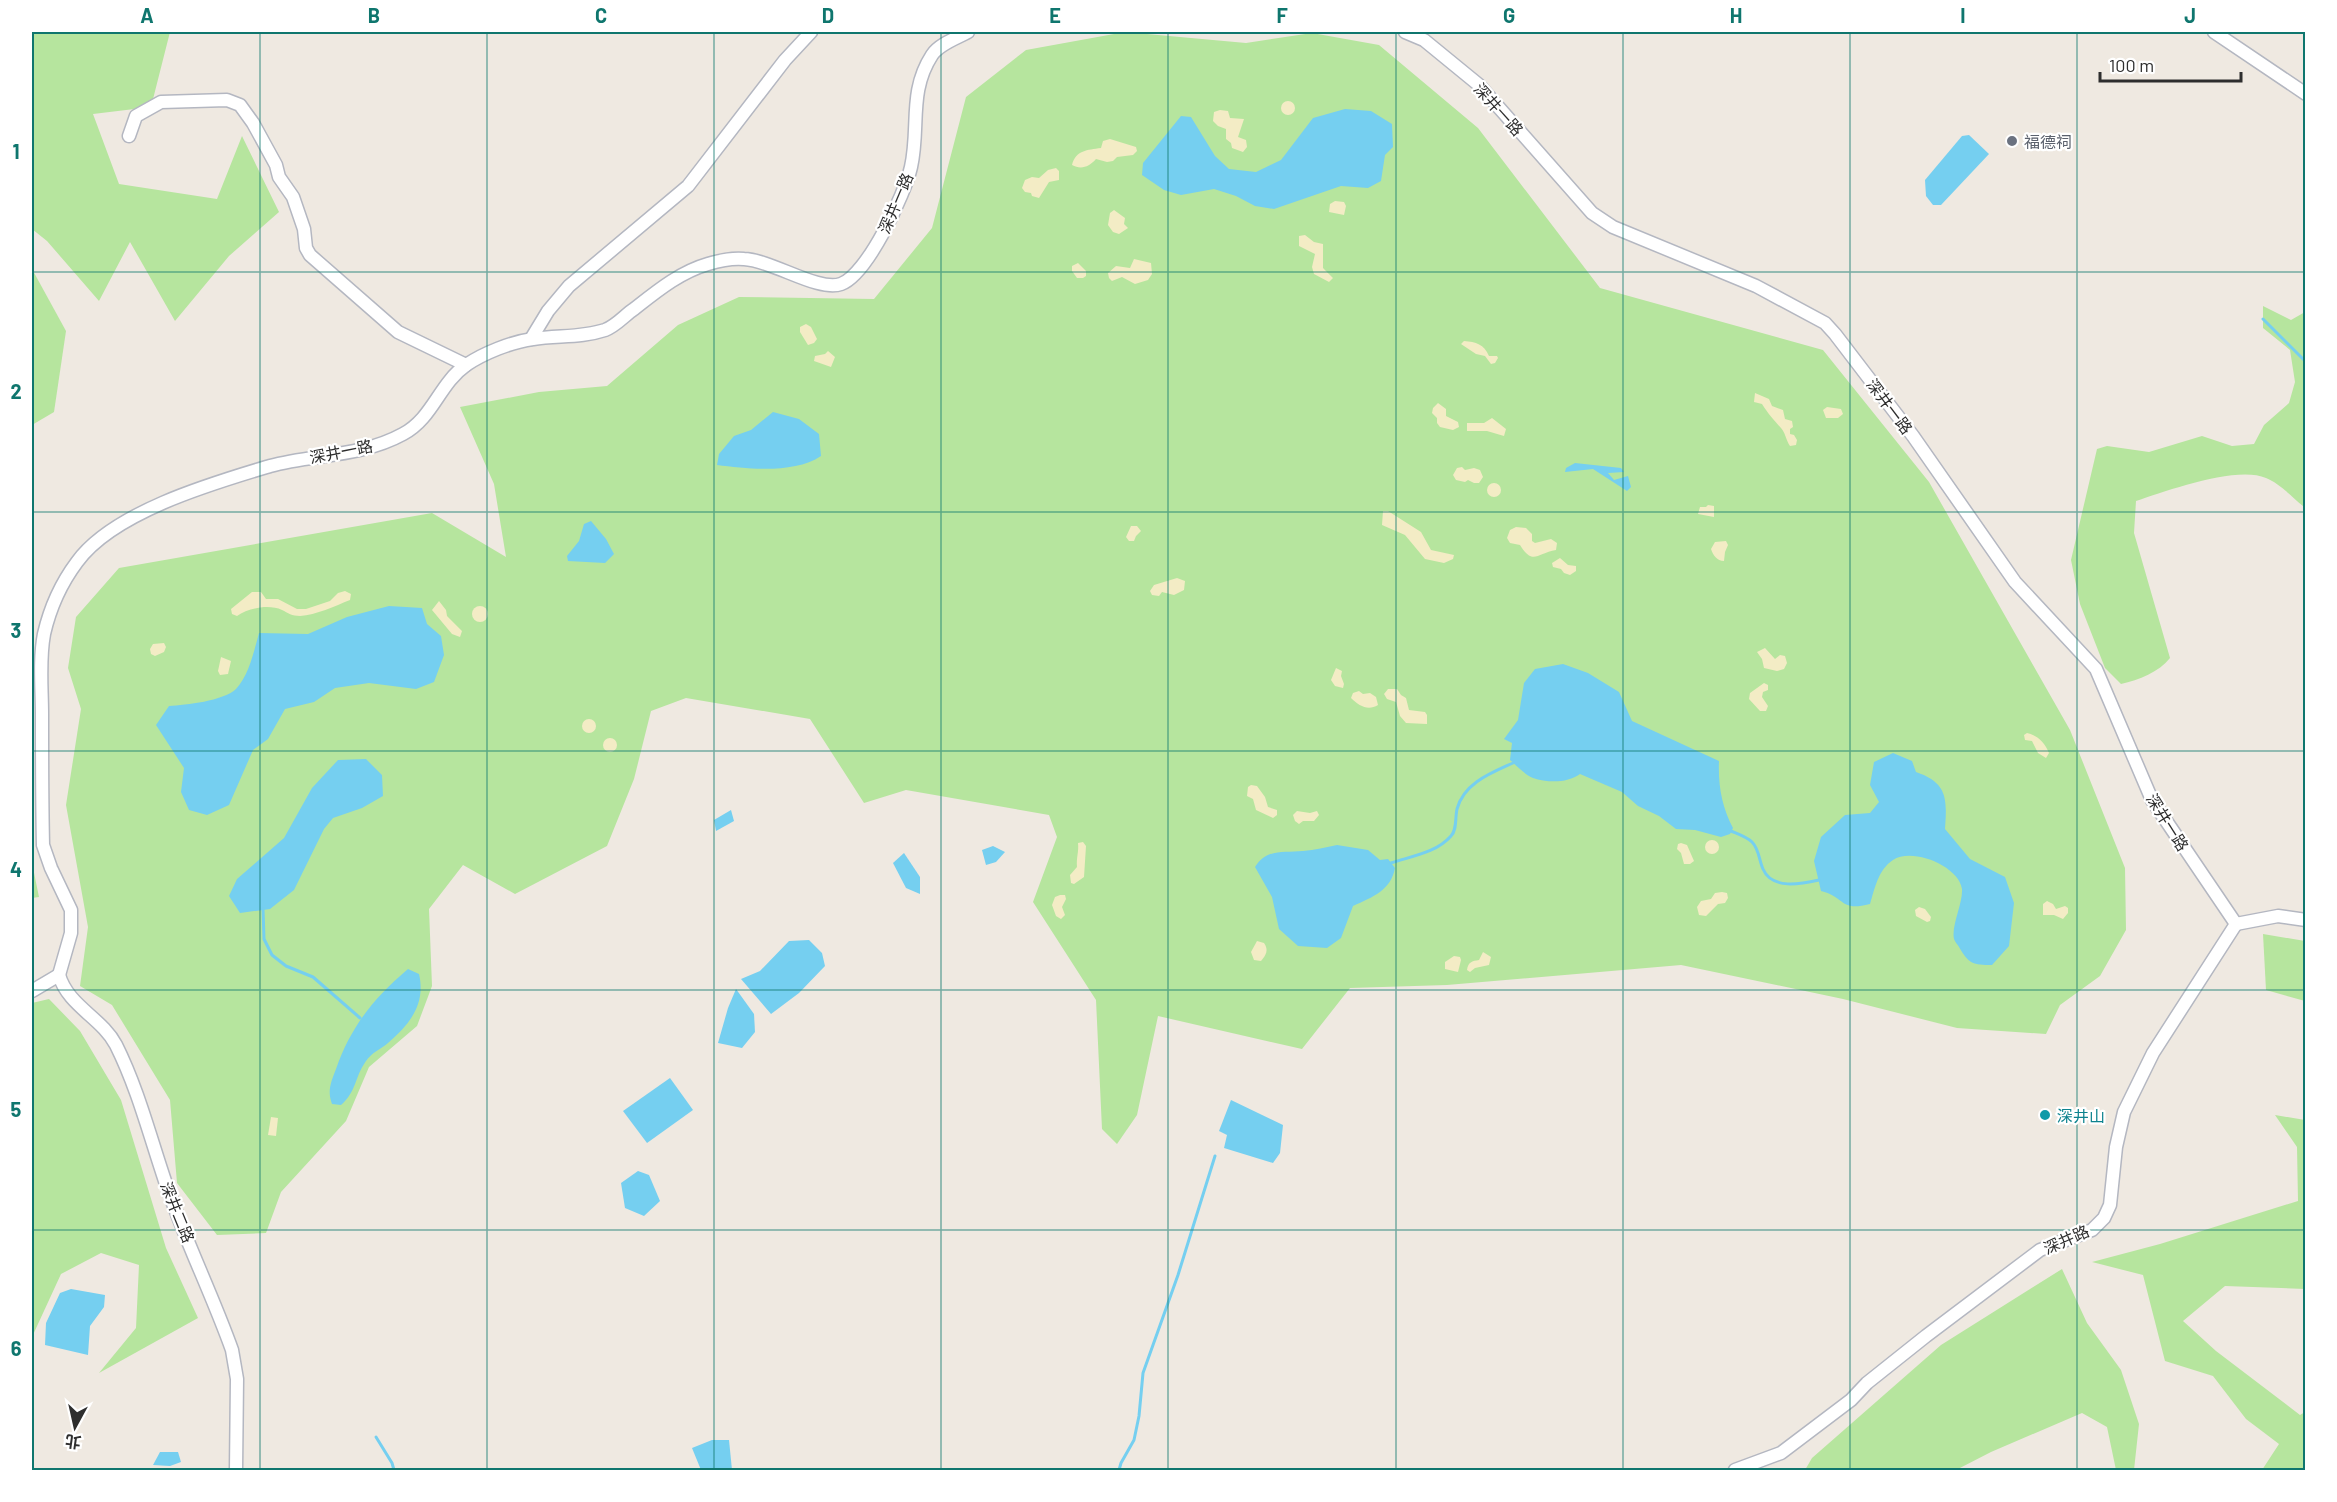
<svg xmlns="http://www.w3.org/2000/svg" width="2337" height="1502" font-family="Barlow,'Noto Sans TC',sans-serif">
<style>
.green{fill:#b6e59e}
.sand{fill:#f3ecc5}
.water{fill:#75cff0}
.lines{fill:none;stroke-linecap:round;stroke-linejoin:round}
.stream{stroke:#75cff0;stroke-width:3}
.minor-casing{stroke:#b4b7c1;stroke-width:15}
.minor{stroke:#fff;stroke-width:12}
.grid{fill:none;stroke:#0f766e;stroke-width:1.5;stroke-opacity:0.55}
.worship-dot{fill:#6b7280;stroke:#fff;stroke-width:2}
.culture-dot{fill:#0f9aa8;stroke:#fff;stroke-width:2}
.labels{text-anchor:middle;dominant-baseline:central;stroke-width:4.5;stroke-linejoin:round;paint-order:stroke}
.street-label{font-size:16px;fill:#2e2e2e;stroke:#fff}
.worship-label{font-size:16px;fill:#5b616d;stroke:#fff;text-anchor:start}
.culture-label{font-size:16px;fill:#0d838f;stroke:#fff;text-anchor:start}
.neatline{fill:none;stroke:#0f766e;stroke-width:2}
.grid-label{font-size:20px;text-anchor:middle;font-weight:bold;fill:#0f766e}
</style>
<rect width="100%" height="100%" fill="#efe9e1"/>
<g class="green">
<path d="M32 32H170L151 107 93 114 119 184 217 199 242 136 279 212 229 256 175 321 130 242 99 301 47 241 32 229Z"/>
<path d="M1125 32 1246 43 1312 33 1379 45 1478 128 1600 288 1823 350 1929 482 2070 730 2125 868 2126 930 2100 976 2060 1005 2046 1034 1957 1028 1843 999 1681 965 1447 985 1350 988 1302 1049 1158 1016 1137 1115 1117 1144 1102 1129 1096 1000 1033 902 1057 837 1049 815 906 790 864 803 810 719 686 698 651 711 634 779 607 846 515 894 463 865 429 909 432 986 417 1026 369 1067 346 1121 281 1192 266 1233 217 1235 177 1183 170 1100 112 1005 80 986 88 927 66 805 81 709 68 668 76 617 119 568 432 513 506 557 494 484 460 407 539 392 607 386 678 325 739 297 874 299 932 228 966 97 1026 50Z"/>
<path d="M32 269 66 331 54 412 32 425Z"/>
<path d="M2263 306 2291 320 2305 312V512L2303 506C2292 497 2279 483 2266 478 2237 465 2166 491 2136 501L2134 533 2170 658C2159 672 2139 680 2121 684L2105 668 2080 604 2071 560 2097 449 2107 446 2149 452 2202 436 2232 446 2254 444 2264 425 2289 403 2295 382 2290 350 2263 328Z"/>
<path d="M32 710V863L39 897 32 898Z"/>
<path d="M2263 934 2305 941V1001L2266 990Z"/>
<path d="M49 999 80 1031 121 1100 166 1248 198 1318 99 1373 136 1328 139 1265 101 1253 61 1274 32 1337V1003Z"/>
<path d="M2275 1115 2305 1120V1289L2225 1286 2183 1321 2216 1351 2300 1415 2305 1412V1470H2262L2279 1444 2246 1419 2213 1376 2165 1361 2143 1275 2092 1262 2160 1244 2298 1201 2297 1147Z"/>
<path d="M2062 1269 2087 1323 2121 1370 2139 1424 2134 1470H2116L2107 1427 2082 1413 1991 1452 1956 1470H1805L1812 1458 1941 1345Z"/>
</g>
<g class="sand">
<circle cx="1288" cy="108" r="7"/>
<path d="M1220 110 1228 111 1230 118 1244 119 1238 137 1246 140 1247 147 1243 152 1232 148 1231 143 1226 139V129L1218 126 1213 121 1214 112Z"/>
<path d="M1110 139 1136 147 1137 151 1133 155 1117 157 1113 161 1107 162 1096 159C1089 167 1081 170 1072 165 1076 150 1087 150 1101 148L1103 141Z"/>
<path d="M1056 168 1059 171V180L1049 182 1039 198 1032 196 1031 193 1025 192 1022 188 1025 180 1032 177 1039 178 1048 170Z"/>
<path d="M1335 201 1344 202 1346 206 1344 215 1329 212 1330 204Z"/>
<path d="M1114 210 1125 218 1124 224 1128 228 1119 234 1113 232 1108 225 1110 213Z"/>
<path d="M1305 235 1314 242 1323 244V268L1333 278 1329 282 1314 274 1312 267 1315 254 1299 246V236Z"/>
<path d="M1134 259 1151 263 1152 274 1148 280 1135 284 1122 277 1112 281 1109 278 1108 273 1116 266 1130 268Z"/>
<path d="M1078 263 1086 271V276L1083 278H1077L1072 271V266Z"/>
<path d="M806 324 811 327 817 339 814 343 808 345 800 332V327Z"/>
<path d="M1464 341C1476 342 1484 344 1489 356H1497L1498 358 1495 363 1491 364 1485 356 1476 354 1461 344Z"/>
<path d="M828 351 835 357 831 367 814 361 815 356 825 354Z"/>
<path d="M1755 393 1769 399 1772 406 1783 410 1785 419 1792 421 1793 427 1790 429V434L1794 435 1797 440 1796 445 1790 446C1786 440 1785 432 1781 428 1773 419 1769 415 1762 404L1754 402Z"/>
<path d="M1438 403 1446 409V416L1458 422 1459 427 1453 430 1440 427 1437 423V418L1432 413 1433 408Z"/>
<path d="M1827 407 1841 409 1843 414 1838 418H1826L1823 410Z"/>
<path d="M1492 418 1506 429 1504 436 1487 431H1467V423H1484Z"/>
<path d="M1462 467 1465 470 1474 468 1480 470 1483 477 1479 483H1474L1468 480 1465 482 1456 480 1453 475 1457 468Z"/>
<circle cx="1494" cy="490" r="7"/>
<path d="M1708 505 1714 506V517L1698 514 1700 507H1706Z"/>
<path d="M1383 511H1388L1421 532 1431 550 1454 555 1453 559 1444 563 1425 559 1405 535 1382 525Z"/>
<path d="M1131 526H1137L1141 531 1136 536 1134 541H1129L1126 537Z"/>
<path d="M1516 527 1526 528 1532 534V541L1535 543 1551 539 1557 543 1556 550C1537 553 1533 566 1520 545L1510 543 1507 538 1510 530Z"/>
<path d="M1726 541 1728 545 1725 552 1724 561C1717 561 1713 555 1711 549L1715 542Z"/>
<path d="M1560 558 1568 565 1576 566V571L1570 575 1564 573 1561 569 1553 567 1552 563Z"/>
<path d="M1177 578 1185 581 1184 590 1174 595 1162 592 1159 596 1152 595 1150 591 1154 585Z"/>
<path d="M345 591 351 594 350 600C335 606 316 615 300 616 292 616 288 613 282 610 269 604 248 608 237 616L232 614 231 609 252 592H261L266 599H278L297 609H306L330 601 338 593Z"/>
<path d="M439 601 446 610 447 616 462 631 460 637 452 634 432 610Z"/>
<circle cx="480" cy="614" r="8"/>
<path d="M164 643 166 647 164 652 155 656 151 654 150 649 153 644Z"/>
<path d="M1765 648 1775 659 1780 655 1785 656 1787 663 1784 669 1777 671 1764 668 1762 659 1757 652Z"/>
<path d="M221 657 231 661 228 674 220 675 218 671Z"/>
<path d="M1336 668 1342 671 1341 676 1344 684 1343 688 1335 686 1331 680Z"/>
<path d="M1764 683 1768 685V690L1763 692 1762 697 1768 706 1766 711H1760L1749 699 1750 693Z"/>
<path d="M1388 689H1397L1401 695 1406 698 1409 710 1425 712 1427 715V724L1406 723 1400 716 1396 702 1387 699 1384 694Z"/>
<path d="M1359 691 1363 694 1370 693 1376 697 1378 705C1368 711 1359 706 1351 698L1353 693Z"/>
<circle cx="589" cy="726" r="7"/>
<path d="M2027 733C2037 735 2045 743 2049 753L2046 758 2038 753 2032 741 2025 740 2024 735Z"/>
<circle cx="610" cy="745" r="7"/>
<path d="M1251 785 1257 786 1265 797 1268 807 1277 810V815L1273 818 1256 810 1253 799 1247 796 1248 787Z"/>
<path d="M1297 811 1310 813 1317 811 1319 815 1314 821H1303L1299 824 1295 821 1293 815Z"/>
<circle cx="1712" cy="847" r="7"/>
<path d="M1083 842 1086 846 1084 877 1074 884 1071 883 1070 875 1077 867C1076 858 1079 852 1078 843Z"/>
<path d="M1681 843 1687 845 1694 861 1690 864H1684L1681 853 1677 849 1678 844Z"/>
<path d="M1722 892 1727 893 1728 898 1725 903 1718 904 1706 916 1699 915 1697 907 1701 901 1711 899 1715 893Z"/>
<path d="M1060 895H1065L1066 899 1062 907 1065 915 1061 919 1056 916 1052 905 1055 897Z"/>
<path d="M2047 901 2053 904 2056 909 2065 906 2068 908V913L2063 919 2054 915H2043V904Z"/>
<path d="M1919 907 1925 909 1931 917 1930 921 1927 922 1916 916 1915 910Z"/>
<path d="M1257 941 1264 943C1269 950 1266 955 1261 961L1254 960 1251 952Z"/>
<path d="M1483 952 1491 957 1489 965 1475 968 1470 972 1467 970C1468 962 1472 961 1479 960Z"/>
<path d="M1454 956 1460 957 1461 960 1458 972 1445 969V962Z"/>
<path d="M271 1117 278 1118 276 1136 268 1135Z"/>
</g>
<g class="water">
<path d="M1345 109 1371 111 1392 124 1393 147 1385 155 1381 181 1368 188 1341 186 1274 209 1255 206 1236 196 1214 189 1181 195 1164 190 1142 175 1143 163 1181 116 1191 117 1215 156 1229 169 1256 172 1281 160 1313 118Z"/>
<path d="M1969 135 1989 154 1941 205H1933L1926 196 1925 180 1962 136Z"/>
<path d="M773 412 799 419 819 434 821 456C794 474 749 469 717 465L719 454 734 436 751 430Z"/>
<path d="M1575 463 1621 468 1624 472 1608 473 1614 480 1628 476 1631 487 1627 491 1593 469 1565 472 1566 468Z"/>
<path d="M591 521 606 539 614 554 605 563 568 561 567 556 579 541 584 524Z"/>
<path d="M389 606 422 608 427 624 441 636 444 655 434 682 416 689 369 683 335 688 314 702 285 709 268 739 253 750 229 805 207 815 189 810 181 792 184 768 156 725 169 706C186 705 223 701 236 689 249 675 254 651 259 633L308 634 347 617Z"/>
<path d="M1563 664 1588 673 1619 692 1632 721 1719 761C1718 786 1722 807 1733 828L1730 834 1721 837 1695 830 1676 829 1659 816 1638 806 1622 792 1580 774C1568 783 1548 783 1533 778 1525 775 1516 765 1510 760L1512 743 1504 739 1518 720 1524 683 1535 669Z"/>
<path d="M1893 753 1912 761 1916 772C1948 783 1947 799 1945 829L1970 859 2005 877 2014 903 2009 946 1992 965C1973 965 1969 964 1959 947 1958 945 1955 942 1954 939 1951 926 1963 903 1962 889 1959 866 1912 847 1893 860 1878 870 1875 888 1870 904 1839 912 1846 897 1821 891L1814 861 1821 837 1845 815 1870 813 1879 802 1870 785 1874 762Z"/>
<path d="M366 759 382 775 383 796 362 808 333 818 324 829 294 890 270 909 240 913 229 896 237 879 284 838 312 788 338 760Z"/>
<path d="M731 810 734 821 716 831 714 820Z"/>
<path d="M1337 845 1368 850 1380 860 1388 859 1395 868C1391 890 1373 897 1353 906L1341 938 1327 948 1298 946 1279 929 1272 897 1255 867C1267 848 1284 853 1303 851 1315 850 1326 847 1337 845Z"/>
<path d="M993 846 1005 852 996 862 986 865 982 850Z"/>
<path d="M904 853 920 877V894L906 888 893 863Z"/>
<path d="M809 940 822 953 825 966 799 993 771 1014 741 979 760 971 789 941Z"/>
<path d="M408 969 419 974C426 1004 410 1024 388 1043 381 1049 371 1053 366 1061 354 1078 357 1091 341 1105L332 1104C327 1091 331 1082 336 1069 351 1026 374 998 408 969Z"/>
<path d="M736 989 754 1014 755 1032 742 1048 718 1043 728 1008Z"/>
<path d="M670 1078 693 1110 647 1143 623 1111Z"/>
<path d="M1231 1100 1283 1125 1280 1153 1273 1163 1224 1148 1227 1135 1219 1131Z"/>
<path d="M638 1171 649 1175 660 1201 644 1216 625 1208 621 1183Z"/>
<path d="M71 1289 105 1295 104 1307 90 1326 88 1355 45 1345 46 1323 60 1293Z"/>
<path d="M712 1440H729L732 1470H701L692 1448Z"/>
<path d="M160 1452H178L181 1462 170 1466 153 1465Z"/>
</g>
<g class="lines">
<g class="stream">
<path d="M2263 319 2306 362"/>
<path d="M1731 831C1738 834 1747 837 1752 842 1759 849 1759 860 1763 869 1772 890 1801 884 1819 880"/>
<path d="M1391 863C1412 856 1436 853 1451 836 1457 830 1455 818 1457 809 1464 783 1491 773 1513 763"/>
<path d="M263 909 264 939 272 955 286 966 313 977 360 1018"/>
<path d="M376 1437 392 1463 394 1470"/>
<path d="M1119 1470 1121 1463 1134 1440 1139 1416 1143 1373 1178 1275 1215 1156"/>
</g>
<defs>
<g id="minor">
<path d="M1405 32 1424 40 1479 85 1592 213 1613 227 1756 286 1825 323 1835 334 1913 436 2015 582 2096 669 2152 800 2236 924"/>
<path d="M2214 32 2306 94"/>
<path d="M129 136 136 116 161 102 227 100 240 105 253 123 276 165 279 177 293 197 304 229 306 248 310 255 398 332 466 365"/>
<path d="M531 339 548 311 569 286 688 186 785 60 811 32"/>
<path d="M2236 924 2278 916 2306 920"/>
<path d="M59 975 71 933V910L51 868 43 845C42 801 42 757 42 714 42 688 39 660 44 634 50 608 62 582 77 562 113 512 213 483 270 466 314 454 361 457 403 434 433 418 439 384 466 365 484 353 511 342 533 339 557 335 581 338 605 330 616 326 625 315 634 309 657 291 680 272 708 264 718 261 734 258 744 259 772 260 818 292 841 284 867 275 905 194 911 167 920 127 908 92 932 55 939 44 957 38 968 32"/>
<path d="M59 975C68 1006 102 1018 116 1045 138 1089 150 1137 166 1184 185 1240 212 1294 232 1350L237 1379 236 1470"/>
<path d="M32 991 59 975"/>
<path d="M1735 1470 1781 1453 1851 1400 1867 1383 1926 1336 2040 1250 2092 1230 2104 1218 2110 1205 2116 1147 2124 1112 2153 1053 2236 924"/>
</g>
</defs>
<use href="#minor" class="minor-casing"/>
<use href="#minor" class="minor"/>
</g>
<path class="grid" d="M260 32V1470M487 32V1470M714 32V1470M941 32V1470M1168 32V1470M1396 32V1470M1623 32V1470M1850 32V1470M2077 32V1470M32 272H2306M32 512H2306M32 751H2306M32 990H2306M32 1230H2306"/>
<circle class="worship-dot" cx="2012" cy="141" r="6"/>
<circle class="culture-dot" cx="2045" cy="1115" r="6"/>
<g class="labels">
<g class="street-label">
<text transform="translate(1499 109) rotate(48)">深井一路</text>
<text transform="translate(895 203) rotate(-67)">深井一路</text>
<text transform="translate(1890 406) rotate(53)">深井一路</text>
<text transform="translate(341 451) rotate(-11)">深井一路</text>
<text transform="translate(2168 822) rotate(58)">深井一路</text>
<text transform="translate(178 1212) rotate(68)">深井二路</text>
<text transform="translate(2066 1239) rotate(-24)">深井路</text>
</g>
<g class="worship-label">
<text x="2024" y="141">福德祠</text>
</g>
<g class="culture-label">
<text x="2057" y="1115">深井山</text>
</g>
</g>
<rect width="2337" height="1502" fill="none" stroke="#ffffff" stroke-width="66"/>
<g transform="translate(75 1427) rotate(188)" stroke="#ffffff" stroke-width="4.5" paint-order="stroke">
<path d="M0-4.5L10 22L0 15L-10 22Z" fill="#2e2e2e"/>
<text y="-9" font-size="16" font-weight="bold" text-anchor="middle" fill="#2e2e2e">北</text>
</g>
<path d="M2100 72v9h141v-9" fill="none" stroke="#2e2e2e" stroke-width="3"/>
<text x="2109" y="72" font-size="18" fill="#2e2e2e" stroke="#ffffff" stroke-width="4.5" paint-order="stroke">100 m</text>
<rect x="33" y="33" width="2271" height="1436" class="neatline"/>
<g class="grid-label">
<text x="147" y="23">A</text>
<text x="374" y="23">B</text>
<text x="601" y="23">C</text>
<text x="828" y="23">D</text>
<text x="1055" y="23">E</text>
<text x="1282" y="23">F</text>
<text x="1509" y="23">G</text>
<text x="1736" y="23">H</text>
<text x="1963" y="23">I</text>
<text x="2190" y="23">J</text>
<text x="16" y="159">1</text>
<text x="16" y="399">2</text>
<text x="16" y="638">3</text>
<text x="16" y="877">4</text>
<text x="16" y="1117">5</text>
<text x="16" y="1356">6</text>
</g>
</svg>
